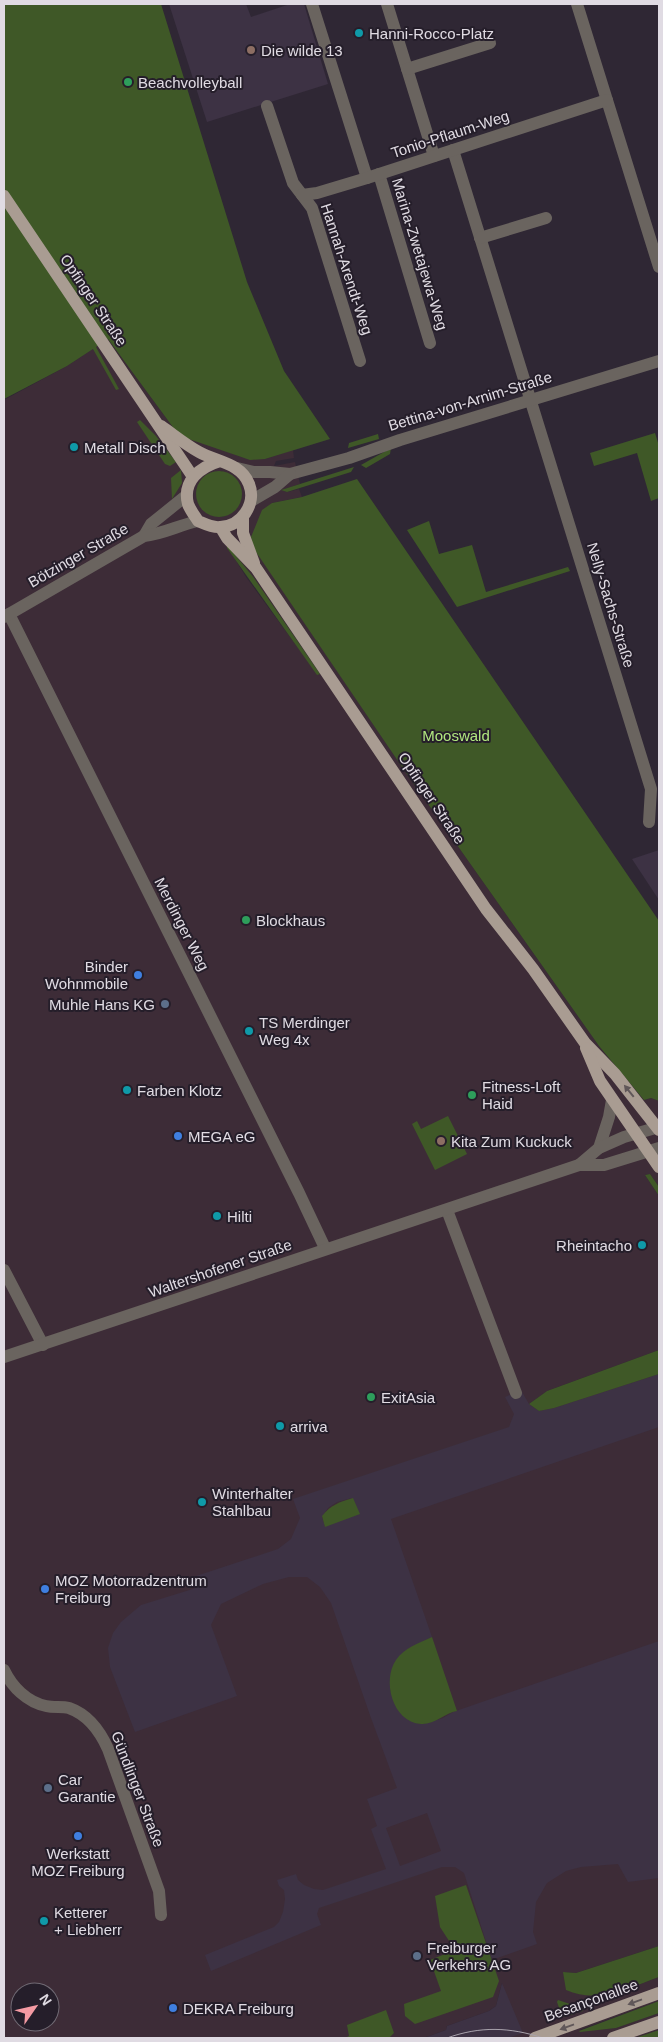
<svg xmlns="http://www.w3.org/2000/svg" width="663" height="2042" font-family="Arial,sans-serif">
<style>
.commercial{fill:#3d2c37;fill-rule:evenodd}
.built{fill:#3d3244;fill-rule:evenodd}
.green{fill:#3f5827}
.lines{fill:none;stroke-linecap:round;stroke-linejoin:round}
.minor{stroke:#6a645f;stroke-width:12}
.major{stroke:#a99c92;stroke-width:12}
.tram{stroke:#a8a2ac;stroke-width:1}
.oneway{fill:#605759}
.culture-dot{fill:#0f9aa8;stroke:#251e2a;stroke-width:2}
.education-dot{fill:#8d6e63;stroke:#251e2a;stroke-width:2}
.leisure-dot{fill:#2e9e5b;stroke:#251e2a;stroke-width:2}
.shop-dot{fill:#3f7fe0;stroke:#251e2a;stroke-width:2}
.service-dot{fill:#5c6f8a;stroke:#251e2a;stroke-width:2}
.labels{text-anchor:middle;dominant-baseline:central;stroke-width:4;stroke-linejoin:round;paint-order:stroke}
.poi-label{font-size:15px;fill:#e0dbe3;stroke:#251e2a;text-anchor:start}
.street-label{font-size:15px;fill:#e0dbe3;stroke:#251e2a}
.park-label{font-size:15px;fill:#b1e87f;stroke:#251e2a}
</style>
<rect width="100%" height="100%" fill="#2f2734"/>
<path class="commercial" d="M108 339 175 430 241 457 265 459 293 450 294 458 276 461 274 466 295 462 300 484 282 490 287 492 299 489 302 497 272 503 255 549 404 770 599 1046 644 1100 651 1098 659 1101V1187L650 1174 645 1175 659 1196V1350L547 1391 529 1404 539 1411 659 1374V1946L576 1973 563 1972 619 1992 659 1977V2001L579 2030 616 2028 659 2013V2030L635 2038H483H508L502 1983 496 2006 489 2011 447 2026 446 2030 424 2038H389L394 2033 345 2038H4V400L67 366ZM221 471 234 477 242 496 235 510 223 517 208 514 198 503ZM227 546 318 675 246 577ZM20 1992H50V2022H20Z"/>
<g class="built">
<path d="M169 4H246L251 17 290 4H304L328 84 207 122Z"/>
<path d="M659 850V900L632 859Z"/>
<path d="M659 1374V1427L391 1519 432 1637 408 1649 390 1689 396 1706 413 1721 421 1724 427 1723 443 1718 453 1712 659 1641V1878L628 1882 618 1864 581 1867 566 1871 547 1883 536 1902 533 1932 537 1944 492 1960 464 1873 455 1867H442L319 1908 317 1914 321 1925 211 1971 205 1955 274 1927 279 1922 283 1912 285 1899 284 1890 279 1886 277 1880 296 1874 298 1880 304 1885 314 1889 323 1890 386 1869 371 1829 377 1826 367 1799 397 1788 371 1718 331 1603 320 1587 307 1577H289L263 1584 221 1604 211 1625 237 1696 135 1732 110 1667 108 1648 113 1633 121 1622 141 1605 196 1588 193 1577 278 1549 291 1539 300 1518 293 1499 509 1427 514 1414 505 1397 521 1390 529 1404 539 1411 554 1408ZM352 1498 325 1527V1526L322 1517 328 1508 337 1502ZM427 1813 441 1851 400 1866 386 1828Z"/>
<path d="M502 1983 523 2033 508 2038H424L446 2030 447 2026 489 2011 496 2006Z"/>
</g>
<g class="green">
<path d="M4 4H161L247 282 284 371 330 439 265 459 250 460 183 437 175 430 108 339 96 347 119 389 116 390 93 349 67 366 4 399Z"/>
<path d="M140 420 156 436 176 462 170 466 165 464 137 422Z"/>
<path d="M655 433 659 446V498L651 501 637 453 594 466 590 453Z"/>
<path d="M378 434 379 439 348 448 349 443Z"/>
<path d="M391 448 390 454 366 468 361 465Z"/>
<path d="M354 467 351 472 287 492 281 490Z"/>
<path d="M181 470 182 483 172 499 171 478Z"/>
<circle cx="219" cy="494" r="23"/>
<path d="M357 479 659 921V1101L651 1098 644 1100 599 1046 404 770 254 549 251 537 262 510 272 503 302 497Z"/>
<path d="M429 521 439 554 472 545 486 592 568 567 570 571 457 607 407 530Z"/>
<path d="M227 545 254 578 320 674 317 675 227 548Z"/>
<path d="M448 1116 467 1154 435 1170 412 1124 417 1121 421 1129Z"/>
<path d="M650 1174 659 1187V1196L645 1175Z"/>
<path d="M659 1350V1374L554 1408 539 1411 529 1404 547 1391Z"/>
<path d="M353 1498 360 1514 325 1527 322 1516C331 1505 339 1502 353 1498Z"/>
<path d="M432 1637 457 1711C445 1713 434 1725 421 1724 392 1722 382 1680 396 1660 404 1648 419 1643 432 1637Z"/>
<path d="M466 1885 499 1981 493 1997 415 2024 405 2016 404 2004 441 1991 430 1960 455 1950 440 1927 435 1896Z"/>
<path d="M659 1946V1977C629 1988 598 2004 566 1990L563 1972 576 1973Z"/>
<path d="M558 2000 582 2008 583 2011 564 2017 562 2016 557 2002Z"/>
<path d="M659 2001V2013L616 2028 580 2032 579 2031Z"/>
<path d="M386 2010 394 2033 389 2038H345L349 2036 347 2025Z"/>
<path d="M659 2030V2038H635Z"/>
</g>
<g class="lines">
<g class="minor">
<path d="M312 4 367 178"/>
<path d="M387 4 434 156"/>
<path d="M577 4 659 267"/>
<path d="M407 69 490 43"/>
<path d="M267 106 293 183 312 208 360 361"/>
<path d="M453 150 651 789 649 822"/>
<path d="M379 174 430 343"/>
<path d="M302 195 317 193 367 178 607 100"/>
<path d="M480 238 546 218"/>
<path d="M237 468 254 472H270L290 474 349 458 400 440 659 361"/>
<path d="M251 501 275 487 290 474"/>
<path d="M144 536 151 524 187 495"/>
<path d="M9 614 299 1193 325 1248"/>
<path d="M4 617 144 536C163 534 179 525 198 521"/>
<path d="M599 1148 609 1117 612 1100"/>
<path d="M579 1165 599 1148 624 1137 659 1127"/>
<path d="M447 1210 516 1393"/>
<path d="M4 1270 43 1345"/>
<path d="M4 1357 579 1165H604L659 1148"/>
<path d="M4 1670C12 1687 27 1702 46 1706 54 1708 62 1706 69 1708 89 1715 100 1731 108 1749L159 1891 161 1915"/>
</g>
<g class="major">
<path d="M4 196 193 477"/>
<path d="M161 426C174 435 186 445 199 452 217 462 241 463 249 484 257 504 241 527 220 527 213 528 205 524 198 521 195 516 190 510 188 504 182 481 200 467 220 461"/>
<path d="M243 517V533L254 563"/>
<path d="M221 528 227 538 256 568 486 909 533 969 585 1043 615 1074 659 1130"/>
<path d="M586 1048 600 1081 659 1167"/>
<path d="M535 2038 659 1993"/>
<path d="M613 2038 659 2022"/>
</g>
<path class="tram" d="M447 2038C480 2026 510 2027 543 2038"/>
</g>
<defs><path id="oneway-solid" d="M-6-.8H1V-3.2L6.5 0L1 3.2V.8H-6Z" transform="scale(1.25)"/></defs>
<g class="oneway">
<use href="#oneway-solid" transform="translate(629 1091) rotate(-129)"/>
<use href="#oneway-solid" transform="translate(635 2002) rotate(160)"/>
<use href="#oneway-solid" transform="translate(567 2027) rotate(160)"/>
</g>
<g class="culture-dot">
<circle cx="359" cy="33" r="5"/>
<circle cx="74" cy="447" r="5"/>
<circle cx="249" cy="1031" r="5"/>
<circle cx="127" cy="1090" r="5"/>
<circle cx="217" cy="1216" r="5"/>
<circle cx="642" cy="1245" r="5"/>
<circle cx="280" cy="1426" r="5"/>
<circle cx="202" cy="1502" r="5"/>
<circle cx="44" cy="1921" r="5"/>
</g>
<g class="education-dot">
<circle cx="251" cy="50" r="5"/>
<circle cx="441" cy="1141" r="5"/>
</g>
<g class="leisure-dot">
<circle cx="128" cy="82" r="5"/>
<circle cx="246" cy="920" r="5"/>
<circle cx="472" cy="1095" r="5"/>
<circle cx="371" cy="1397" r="5"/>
</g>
<g class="shop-dot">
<circle cx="138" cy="975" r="5"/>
<circle cx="178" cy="1136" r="5"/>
<circle cx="45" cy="1589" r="5"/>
<circle cx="78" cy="1836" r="5"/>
<circle cx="173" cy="2008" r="5"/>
</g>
<g class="service-dot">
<circle cx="165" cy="1004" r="5"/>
<circle cx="48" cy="1788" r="5"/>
<circle cx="417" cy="1956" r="5"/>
</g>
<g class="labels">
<g class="poi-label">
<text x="369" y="33">Hanni-Rocco-Platz</text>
<text x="261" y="50">Die wilde 13</text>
<text x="138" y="82">Beachvolleyball</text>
<text x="84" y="447">Metall Disch</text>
<text x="256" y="920">Blockhaus</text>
<text x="128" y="966" text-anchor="end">Binder<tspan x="128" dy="17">Wohnmobile</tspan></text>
<text x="155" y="1004" text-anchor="end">Muhle Hans KG</text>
<text x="259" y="1022">TS Merdinger<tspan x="259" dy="17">Weg 4x</tspan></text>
<text x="482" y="1086">Fitness-Loft<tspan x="482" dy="17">Haid</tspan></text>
<text x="137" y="1090">Farben Klotz</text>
<text x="188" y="1136">MEGA eG</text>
<text x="451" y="1141">Kita Zum Kuckuck</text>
<text x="227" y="1216">Hilti</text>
<text x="632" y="1245" text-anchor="end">Rheintacho</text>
<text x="381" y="1397">ExitAsia</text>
<text x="290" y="1426">arriva</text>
<text x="212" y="1493">Winterhalter<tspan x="212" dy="17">Stahlbau</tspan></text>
<text x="55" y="1580">MOZ Motorradzentrum<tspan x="55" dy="17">Freiburg</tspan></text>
<text x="58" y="1779">Car<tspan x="58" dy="17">Garantie</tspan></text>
<text x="78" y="1853" text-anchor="middle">Werkstatt<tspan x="78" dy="17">MOZ Freiburg</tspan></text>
<text x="54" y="1912">Ketterer<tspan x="54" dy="17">+ Liebherr</tspan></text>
<text x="427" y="1947">Freiburger<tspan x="427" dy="17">Verkehrs AG</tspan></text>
<text x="183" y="2008">DEKRA Freiburg</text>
</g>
<g class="street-label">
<text transform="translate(450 134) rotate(-18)">Tonio-Pflaum-Weg</text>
<text transform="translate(420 254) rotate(73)">Marina-Zwetajewa-Weg</text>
<text transform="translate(347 269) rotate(72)">Hannah-Arendt-Weg</text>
<text transform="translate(94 300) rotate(56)">Opfinger Straße</text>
<text transform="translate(470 401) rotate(-17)">Bettina-von-Arnim-Straße</text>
<text transform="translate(78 555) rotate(-30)">Bötzinger Straße</text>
<text transform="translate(611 605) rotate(73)">Nelly-Sachs-Straße</text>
<text transform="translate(432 798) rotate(56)">Opfinger Straße</text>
<text transform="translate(182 924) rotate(63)">Merdinger Weg</text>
<text transform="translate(220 1268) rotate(-19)">Waltershofener Straße</text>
<text transform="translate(138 1789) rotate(69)">Gündlinger Straße</text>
<text transform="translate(591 2000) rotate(-20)">Besançonallee</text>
</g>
<g class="park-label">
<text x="456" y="735">Mooswald</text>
</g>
</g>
<rect width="663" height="2042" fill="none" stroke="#e0dbe3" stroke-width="10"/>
<g transform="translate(35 2007) rotate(56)"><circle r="24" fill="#251e2a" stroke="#706a74"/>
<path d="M0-4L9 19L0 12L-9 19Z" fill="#f49aa3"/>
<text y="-8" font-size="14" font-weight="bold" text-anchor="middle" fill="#e0dbe3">N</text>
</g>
</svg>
